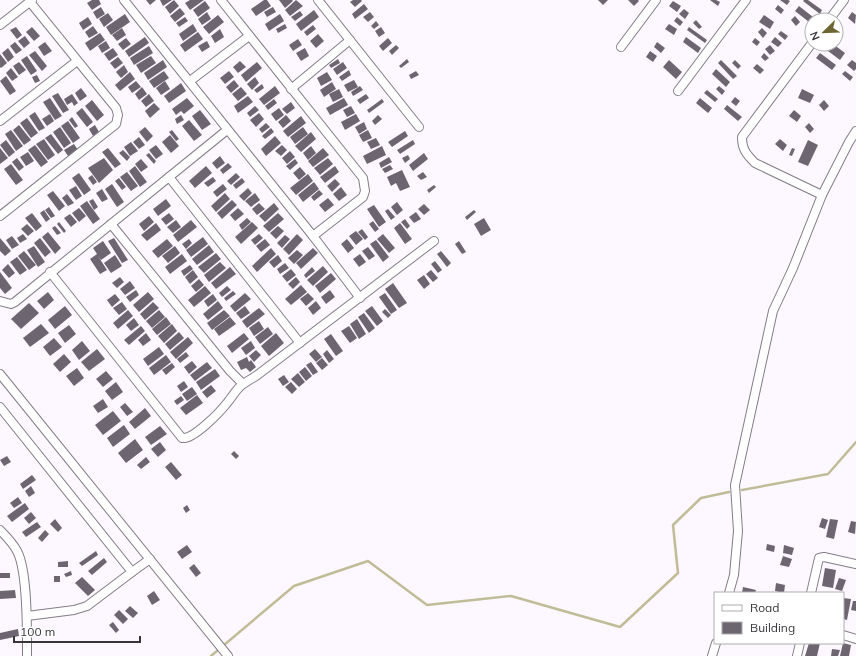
<svg xmlns="http://www.w3.org/2000/svg" width="856" height="656" font-family="Mulish,sans-serif">
<style>
.lines{fill:none;stroke-linecap:round;stroke-linejoin:round}
.stream{stroke:#c1bc98;stroke-width:2.5}
.building{fill:#6d6670}
.minor-casing{stroke:#847c87;stroke-width:10}
.minor{stroke:#fff;stroke-width:8}
</style>
<rect width="100%" height="100%" fill="#fdf8ff"/>
<g class="lines">
<g class="stream">
<path d="M742 490 828 474 856 442"/>
<path d="M211 656 294 586 368 561 427 605 511 596 620 627 678 573 673 525 701 498 729 492"/>
</g>
</g>
<g class="building">
<path d="M92 0H99L101 4 92 10 87 3Z"/>
<path d="M146 0H156L150 5Z"/>
<path d="M160 0H172L163 6Z"/>
<path d="M174 0 179 6 170 14 165 7Z"/>
<path d="M190 0H204L190 10 185 3Z"/>
<path d="M264 0H267L271 6 256 16 251 9Z"/>
<path d="M279 0H292L293 1 285 8Z"/>
<path d="M296 0 303 6 290 16 285 10Z"/>
<path d="M353 0H361L362 1 355 7 350 2Z"/>
<path d="M598 0H608L603 5Z"/>
<path d="M628 0H638L639 1 634 6Z"/>
<path d="M710 0H716L720 2 718 6Z"/>
<path d="M780 0H788L790 1 787 5Z"/>
<path d="M804 0H808L822 10 820 14 803 1Z"/>
<path d="M205 1 210 8 198 17 193 10Z"/>
<path d="M673 1 681 6 677 12 669 6Z"/>
<path d="M364 4 368 9 355 19 352 14Z"/>
<path d="M778 5 784 10 781 14 775 9Z"/>
<path d="M799 6 813 17 809 22 795 11Z"/>
<path d="M101 7 105 14 97 19 93 12Z"/>
<path d="M273 7 276 12 267 17 264 12Z"/>
<path d="M180 8 185 14 175 22 170 16Z"/>
<path d="M684 9 689 13 685 19 679 14Z"/>
<path d="M314 10 319 17 301 31 296 24Z"/>
<path d="M300 11 303 15 295 21 291 17Z"/>
<path d="M207 12 211 19 202 25 198 19Z"/>
<path d="M370 12 374 17 368 22 363 17Z"/>
<path d="M852 12 856 15 855 24 848 18Z"/>
<path d="M108 13 113 20 104 27 99 19Z"/>
<path d="M125 14 130 22 111 35 106 27Z"/>
<path d="M280 14 284 21 269 31 265 24Z"/>
<path d="M218 15 224 22 209 34 203 27Z"/>
<path d="M764 15 774 22 770 29 759 22Z"/>
<path d="M795 16 800 22 796 26 791 20Z"/>
<path d="M88 17 92 24 83 30 79 23Z"/>
<path d="M185 17 188 21 179 27 176 23Z"/>
<path d="M677 17 683 22 680 26 674 21Z"/>
<path d="M696 20 702 27 699 29 693 23Z"/>
<path d="M376 21 379 25 374 29 371 26Z"/>
<path d="M193 24 197 31 183 41 179 34Z"/>
<path d="M285 24 287 28 278 33 276 29Z"/>
<path d="M669 24 677 29 674 35 665 29Z"/>
<path d="M313 25 316 29 307 36 304 32Z"/>
<path d="M93 26 98 33 89 38 85 32Z"/>
<path d="M16 27 22 35 17 39 10 30Z"/>
<path d="M32 27 40 36 34 41 26 32Z"/>
<path d="M381 27 385 33 379 37 375 31Z"/>
<path d="M689 27 707 40 705 43 687 30Z"/>
<path d="M122 28 126 35 117 41 112 35Z"/>
<path d="M762 28 767 33 763 38 758 32Z"/>
<path d="M220 29 224 37 215 43 211 36Z"/>
<path d="M781 31 788 36 785 40 778 34Z"/>
<path d="M198 32 203 39 185 52 180 45Z"/>
<path d="M100 33 105 40 90 51 85 43Z"/>
<path d="M318 34 324 41 316 48 310 41Z"/>
<path d="M25 36 30 43 24 48 18 41Z"/>
<path d="M145 37 149 43 129 57 125 51Z"/>
<path d="M686 37 701 48 698 53 683 42Z"/>
<path d="M775 37 782 43 778 47 771 42Z"/>
<path d="M126 38 131 44 123 50 118 44Z"/>
<path d="M388 38 392 43 383 51 379 46Z"/>
<path d="M755 38 760 42 757 46 752 42Z"/>
<path d="M298 39 302 45 293 51 289 45Z"/>
<path d="M106 41 110 48 102 53 98 46Z"/>
<path d="M207 41 210 47 202 52 198 46Z"/>
<path d="M15 42 22 50 16 54 10 46Z"/>
<path d="M45 42 52 51 44 56 38 47Z"/>
<path d="M657 42 665 48 661 53 654 47Z"/>
<path d="M827 44H833L845 53 840 60 824 48Z"/>
<path d="M396 45 399 48 392 55 389 51Z"/>
<path d="M770 45 775 51 770 55 765 49Z"/>
<path d="M149 46 153 53 134 65 130 58Z"/>
<path d="M8 48 14 57 8 62 2 53Z"/>
<path d="M113 48 118 55 109 61 104 54Z"/>
<path d="M305 48 309 56 301 61 296 53Z"/>
<path d="M35 51 47 66 42 71 29 55Z"/>
<path d="M650 51 657 56 653 62 646 57Z"/>
<path d="M764 53 769 58 765 61 761 57Z"/>
<path d="M820 53 836 65 832 70 816 58Z"/>
<path d="M0 54 7 63 1 68 0 67Z"/>
<path d="M27 56 37 71 31 75 21 60Z"/>
<path d="M151 56 156 63 141 73 136 65Z"/>
<path d="M118 57 123 63 115 69 110 63Z"/>
<path d="M338 59 340 63 331 68 329 65Z"/>
<path d="M407 59 409 62 401 68 399 66Z"/>
<path d="M163 60 167 67 148 80 144 73Z"/>
<path d="M669 60 682 72 676 79 663 67Z"/>
<path d="M721 60 737 76 733 79 718 63Z"/>
<path d="M735 60 741 66 738 69 732 63Z"/>
<path d="M852 60 856 63V69L854 71 847 65Z"/>
<path d="M240 61 246 67 238 73 233 67Z"/>
<path d="M19 62 26 70 19 75 13 66Z"/>
<path d="M257 62 262 68 246 82 241 75Z"/>
<path d="M343 62 347 68 337 75 333 69Z"/>
<path d="M757 64 764 70 760 74 753 68Z"/>
<path d="M124 65 128 72 121 78 116 72Z"/>
<path d="M11 68 18 77 12 81 6 73Z"/>
<path d="M716 69 730 82 726 87 712 74Z"/>
<path d="M349 70 351 75 342 81 339 77Z"/>
<path d="M164 71 169 78 154 88 149 81Z"/>
<path d="M229 71 234 77 225 84 220 78Z"/>
<path d="M416 71 419 75 411 79 409 75Z"/>
<path d="M845 71 853 77 850 81 842 74Z"/>
<path d="M130 72 135 79 120 91 115 85Z"/>
<path d="M327 72 332 80 321 86 317 78Z"/>
<path d="M37 75 40 81 35 83 32 77Z"/>
<path d="M6 76 16 91 10 95 0 81Z"/>
<path d="M255 77 259 83 252 90 247 84Z"/>
<path d="M234 80 239 86 231 93 226 87Z"/>
<path d="M354 80 358 87 348 92 344 85Z"/>
<path d="M136 81 141 87 132 93 128 87Z"/>
<path d="M165 81 170 89 161 95 156 88Z"/>
<path d="M332 82 336 89 324 97 320 90Z"/>
<path d="M181 83 186 91 169 103 164 96Z"/>
<path d="M262 84 264 88 257 93 254 90Z"/>
<path d="M275 86 280 93 264 105 259 99Z"/>
<path d="M360 86 363 90 353 96 351 92Z"/>
<path d="M719 86 725 91 722 95 716 89Z"/>
<path d="M142 87 147 94 139 100 135 94Z"/>
<path d="M241 87 247 94 238 101 232 94Z"/>
<path d="M81 88 87 96 80 101 75 93Z"/>
<path d="M339 89 343 97 333 102 329 94Z"/>
<path d="M802 89 814 95 810 103 798 98Z"/>
<path d="M707 90 718 99 715 102 704 93Z"/>
<path d="M58 93 69 110 63 113 52 96Z"/>
<path d="M72 94 78 103 74 106 72 102 67 105 64 99Z"/>
<path d="M149 94 154 101 146 107 141 101Z"/>
<path d="M366 94 369 98 360 104 357 100Z"/>
<path d="M248 96 253 102 238 113 234 106Z"/>
<path d="M735 97 740 101 736 106 731 102Z"/>
<path d="M50 98 62 116 55 120 43 102Z"/>
<path d="M187 98 194 106 184 114 181 111 176 115 172 109Z"/>
<path d="M344 98 348 105 330 115 326 108Z"/>
<path d="M700 98 712 108 708 113 696 103Z"/>
<path d="M274 99 277 103 268 110 265 106Z"/>
<path d="M382 99 384 102 369 113 367 110Z"/>
<path d="M92 100 104 115 97 121 85 106Z"/>
<path d="M824 100 829 106 824 111 819 105Z"/>
<path d="M291 102 295 108 287 114 282 109Z"/>
<path d="M154 103 160 109 150 118 145 111Z"/>
<path d="M727 105 742 117 738 121 724 109Z"/>
<path d="M255 106 259 110 250 117 247 113Z"/>
<path d="M351 106 355 113 347 117 343 110Z"/>
<path d="M82 108 93 122 87 127 76 113Z"/>
<path d="M279 108 284 115 276 121 271 114Z"/>
<path d="M200 110 211 124 202 130 192 116Z"/>
<path d="M794 110 801 116 797 122 789 116Z"/>
<path d="M35 112 45 128 39 131 29 116Z"/>
<path d="M259 113 264 119 256 127 250 120Z"/>
<path d="M50 114 54 121 47 126 42 119Z"/>
<path d="M356 114 360 121 345 130 341 122Z"/>
<path d="M181 115 184 120 177 124 175 119Z"/>
<path d="M286 115 291 121 283 128 278 122Z"/>
<path d="M378 115 382 119 375 125 372 121Z"/>
<path d="M301 116 306 123 288 137 283 131Z"/>
<path d="M72 117 78 126 75 128 69 120Z"/>
<path d="M27 118 38 133 31 138 20 123Z"/>
<path d="M189 120 202 135 194 141 182 126Z"/>
<path d="M68 121 80 138 73 143 61 126Z"/>
<path d="M364 122 367 129 359 134 355 127Z"/>
<path d="M266 123 270 127 262 133 259 129Z"/>
<path d="M809 123 814 129 810 133 805 127Z"/>
<path d="M19 125 31 140 24 145 13 130Z"/>
<path d="M95 125 99 132 93 136 89 129Z"/>
<path d="M60 127 71 143 64 148 53 132Z"/>
<path d="M145 127 153 136 147 142 139 132Z"/>
<path d="M303 127 308 134 295 144 290 137Z"/>
<path d="M271 128 274 132 265 139 262 136Z"/>
<path d="M11 130 23 146 16 151 5 134Z"/>
<path d="M172 130 179 139 176 141 169 132Z"/>
<path d="M368 130 372 138 363 142 359 135Z"/>
<path d="M405 131 408 136 392 147 388 142Z"/>
<path d="M311 132 316 139 301 152 295 146Z"/>
<path d="M51 134 63 150 58 154 45 138Z"/>
<path d="M170 135 179 146 171 153 162 142Z"/>
<path d="M275 136 281 143 266 156 261 149Z"/>
<path d="M139 137 145 145 139 149 133 142Z"/>
<path d="M376 138 380 145 371 149 367 142Z"/>
<path d="M44 139 55 155 48 160 36 144Z"/>
<path d="M780 139 787 145 783 151 775 144Z"/>
<path d="M6 140 15 152 9 157 0 145Z"/>
<path d="M413 140 415 144 400 154 397 150Z"/>
<path d="M808 140 818 145 808 166 798 162Z"/>
<path d="M131 142 138 151 130 156 124 147Z"/>
<path d="M74 144 78 150 68 156 64 150Z"/>
<path d="M35 145 48 162 41 167 28 150Z"/>
<path d="M156 145 163 154 156 159 149 150Z"/>
<path d="M282 145 287 150 281 156 275 151Z"/>
<path d="M311 146 316 153 308 160 303 153Z"/>
<path d="M382 146 386 155 367 164 363 156Z"/>
<path d="M0 148 8 158 0 164Z"/>
<path d="M108 148 121 164 115 168 102 152Z"/>
<path d="M323 148 329 155 313 167 308 161Z"/>
<path d="M792 148 795 149 792 156 789 155Z"/>
<path d="M123 150 130 157 127 161 119 153Z"/>
<path d="M290 151 295 157 287 164 282 158Z"/>
<path d="M28 152 34 161 26 166 20 157Z"/>
<path d="M149 153 156 161 154 164 146 155Z"/>
<path d="M424 153 428 159 413 171 409 165Z"/>
<path d="M408 155 410 159 405 163 402 158Z"/>
<path d="M220 156 225 163 217 169 212 163Z"/>
<path d="M389 157 392 162 381 168 379 163Z"/>
<path d="M17 158 24 167 19 171 12 162Z"/>
<path d="M104 158 113 170 99 183 88 168Z"/>
<path d="M328 158 333 164 320 175 314 168Z"/>
<path d="M141 159 148 167 141 172 135 164Z"/>
<path d="M295 159 298 163 290 170 286 166Z"/>
<path d="M228 163 232 167 223 174 220 170Z"/>
<path d="M11 164 23 180 16 185 4 169Z"/>
<path d="M390 165 393 169 385 173 382 169Z"/>
<path d="M135 166 147 182 140 187 129 171Z"/>
<path d="M206 166 212 173 195 188 189 181Z"/>
<path d="M335 166 339 172 325 183 320 177Z"/>
<path d="M300 167 306 174 299 180 293 173Z"/>
<path d="M402 170 410 187 400 191 396 183 391 186 387 177Z"/>
<path d="M127 172 138 186 131 191 120 177Z"/>
<path d="M423 172 427 177 421 180 417 176Z"/>
<path d="M79 173 91 190 84 195 72 178Z"/>
<path d="M236 173 240 177 231 185 227 181Z"/>
<path d="M308 174 313 181 296 195 290 188Z"/>
<path d="M92 175 97 182 93 185 88 178Z"/>
<path d="M213 177 216 181 208 187 204 183Z"/>
<path d="M119 178 126 187 122 190 115 181Z"/>
<path d="M242 178 245 182 236 189 233 185Z"/>
<path d="M335 179 340 184 332 192 327 186Z"/>
<path d="M314 182 319 189 303 202 298 195Z"/>
<path d="M112 184 124 202 117 207 105 189Z"/>
<path d="M223 184 227 189 217 197 213 192Z"/>
<path d="M434 185 436 187 429 193 427 190Z"/>
<path d="M76 186 82 196 76 200 69 190Z"/>
<path d="M341 187 347 195 339 201 333 194Z"/>
<path d="M248 188 252 193 244 201 239 196Z"/>
<path d="M102 189 108 199 102 202 96 193Z"/>
<path d="M319 190 323 194 314 201 311 197Z"/>
<path d="M53 191 65 206 59 211 47 195Z"/>
<path d="M225 193 230 199 216 212 211 206Z"/>
<path d="M255 193 260 200 251 207 245 201Z"/>
<path d="M67 194 74 203 68 206 62 198Z"/>
<path d="M328 198 334 205 325 212 319 205Z"/>
<path d="M93 199 98 207 94 210 89 201Z"/>
<path d="M166 199 171 206 158 216 153 209Z"/>
<path d="M232 200 237 205 222 219 217 213Z"/>
<path d="M87 201 100 219 93 224 80 206Z"/>
<path d="M397 202 403 210 397 215 391 207Z"/>
<path d="M259 203 265 209 257 215 252 209Z"/>
<path d="M274 203 279 209 265 222 259 216Z"/>
<path d="M424 204 430 210 424 215 418 209Z"/>
<path d="M374 205 386 222 379 227 367 209Z"/>
<path d="M49 207 55 216 51 218 45 210Z"/>
<path d="M79 208 86 216 79 222 72 213Z"/>
<path d="M238 208 244 214 235 221 230 215Z"/>
<path d="M388 209 395 217 391 220 385 211Z"/>
<path d="M44 210 50 219 46 222 40 213Z"/>
<path d="M474 210 476 212 467 220 465 217Z"/>
<path d="M416 212 421 219 414 223 409 217Z"/>
<path d="M32 213 42 226 36 231 25 218Z"/>
<path d="M169 213 174 219 166 225 161 219Z"/>
<path d="M278 213 284 219 269 232 263 226Z"/>
<path d="M70 214 77 222 71 227 64 218Z"/>
<path d="M149 216 154 222 144 231 139 224Z"/>
<path d="M247 218 251 222 242 230 239 225Z"/>
<path d="M484 218 491 230 481 236 474 224Z"/>
<path d="M405 219 410 226 407 229 401 222Z"/>
<path d="M176 220 181 227 173 233 167 227Z"/>
<path d="M191 220 197 227 178 242 173 235Z"/>
<path d="M373 221 379 229 375 232 369 224Z"/>
<path d="M59 222 66 231 64 233 57 224Z"/>
<path d="M252 222 258 228 241 244 235 237Z"/>
<path d="M156 223 161 230 147 241 141 235Z"/>
<path d="M400 223 412 239 405 244 394 228Z"/>
<path d="M27 224 34 231 28 236 21 229Z"/>
<path d="M55 226 61 233 57 235 52 228Z"/>
<path d="M278 226 284 231 276 239 270 233Z"/>
<path d="M362 229 368 237 365 240 358 232Z"/>
<path d="M356 231 363 239 356 245 349 236Z"/>
<path d="M48 232 61 248 55 254 42 237Z"/>
<path d="M23 234 27 239 20 243 17 238Z"/>
<path d="M259 234 263 238 255 245 251 240Z"/>
<path d="M297 234 303 240 289 255 283 249Z"/>
<path d="M383 234 395 248 389 253 377 239Z"/>
<path d="M285 235 290 239 282 248 277 243Z"/>
<path d="M12 236 19 245 12 249 6 240Z"/>
<path d="M203 237 208 244 191 257 186 250Z"/>
<path d="M0 238 11 251 5 256 0 251Z"/>
<path d="M40 238 51 252 45 257 34 243Z"/>
<path d="M114 238 128 260 122 263 108 241Z"/>
<path d="M167 239 173 246 158 258 152 251Z"/>
<path d="M189 239 192 243 186 249 182 244Z"/>
<path d="M265 239 270 245 261 252 256 246Z"/>
<path d="M347 239 354 248 348 253 341 244Z"/>
<path d="M376 240 389 257 383 262 370 244Z"/>
<path d="M103 241 111 253 101 260 98 256 107 270 100 274 90 259 97 254 93 248Z"/>
<path d="M459 241 466 252 462 254 455 244Z"/>
<path d="M209 245 214 252 197 265 192 259Z"/>
<path d="M34 246 45 262 38 267 27 250Z"/>
<path d="M175 246 180 253 168 263 162 256Z"/>
<path d="M368 247 375 256 369 260 362 251Z"/>
<path d="M271 248 276 254 257 272 252 266Z"/>
<path d="M313 248 318 253 301 269 296 263Z"/>
<path d="M297 250 303 255 294 264 288 258Z"/>
<path d="M24 251 36 265 29 270 18 256Z"/>
<path d="M441 251 451 263 447 267 437 254Z"/>
<path d="M216 253 221 259 204 273 198 267Z"/>
<path d="M182 254 187 261 170 274 165 267Z"/>
<path d="M360 254 366 262 359 267 353 259Z"/>
<path d="M115 255 122 266 111 273 104 263Z"/>
<path d="M278 255 282 261 274 268 269 262Z"/>
<path d="M17 257 27 270 20 275 10 262Z"/>
<path d="M435 261 442 270 438 273 431 264Z"/>
<path d="M220 262 226 268 209 282 204 275Z"/>
<path d="M285 263 289 268 280 274 277 269Z"/>
<path d="M8 264 15 273 9 278 2 270Z"/>
<path d="M190 265 193 269 184 276 181 271Z"/>
<path d="M323 266 328 272 313 286 307 280Z"/>
<path d="M230 267 236 274 216 289 211 283Z"/>
<path d="M312 267 315 271 306 278 304 275Z"/>
<path d="M291 269 296 275 287 282 282 276Z"/>
<path d="M193 270 198 277 190 284 185 277Z"/>
<path d="M431 270 438 278 433 282 426 274Z"/>
<path d="M0 272 12 288 5 294 0 288Z"/>
<path d="M331 273 336 279 320 293 315 286Z"/>
<path d="M424 275 430 284 424 289 417 280Z"/>
<path d="M120 277 124 282 117 288 112 283Z"/>
<path d="M296 277 300 282 293 289 288 284Z"/>
<path d="M199 279 204 285 196 292 191 286Z"/>
<path d="M130 281 135 288 125 295 120 289Z"/>
<path d="M393 283 407 303 399 308 385 289Z"/>
<path d="M301 285 307 292 291 305 285 299Z"/>
<path d="M205 286 211 293 194 307 188 300Z"/>
<path d="M227 286 231 290 222 297 219 293Z"/>
<path d="M136 290 139 295 130 302 126 297Z"/>
<path d="M330 290 335 297 326 304 321 297Z"/>
<path d="M233 291 236 294 226 301 224 298Z"/>
<path d="M48 292 54 300 44 309 37 301Z"/>
<path d="M148 292 154 299 139 312 133 305Z"/>
<path d="M245 293 251 299 235 312 230 306Z"/>
<path d="M308 293 314 299 306 306 300 299Z"/>
<path d="M385 293 397 310 391 314 379 297Z"/>
<path d="M115 294 120 300 112 307 107 300Z"/>
<path d="M213 294 217 300 208 307 204 301Z"/>
<path d="M218 301 223 308 208 320 203 314Z"/>
<path d="M316 301 321 308 313 315 308 308Z"/>
<path d="M122 302 127 309 119 315 113 308Z"/>
<path d="M153 302 159 308 145 320 140 314Z"/>
<path d="M29 303 39 313 21 329 11 319Z"/>
<path d="M65 306 72 315 55 329 48 320Z"/>
<path d="M245 306 250 313 241 319 236 313Z"/>
<path d="M372 306 383 321 377 326 365 311Z"/>
<path d="M259 308 265 314 247 328 242 321Z"/>
<path d="M385 309 391 315 388 318 382 312Z"/>
<path d="M128 310 133 316 118 329 113 323Z"/>
<path d="M159 310 165 317 152 328 146 321Z"/>
<path d="M224 310 230 316 212 330 207 323Z"/>
<path d="M364 313 375 328 369 333 358 317Z"/>
<path d="M166 317 171 324 157 335 152 329Z"/>
<path d="M230 317 236 324 219 336 214 329Z"/>
<path d="M134 318 139 325 131 331 126 325Z"/>
<path d="M357 319 366 334 359 339 350 324Z"/>
<path d="M259 321 264 329 254 336 249 328Z"/>
<path d="M41 324 49 333 30 347 23 338Z"/>
<path d="M172 324 177 331 164 343 158 336Z"/>
<path d="M69 325 76 334 65 343 58 333Z"/>
<path d="M141 326 145 331 129 345 124 340Z"/>
<path d="M349 326 357 338 350 343 341 331Z"/>
<path d="M268 327 273 334 260 344 255 337Z"/>
<path d="M179 332 184 338 170 350 165 344Z"/>
<path d="M146 333 151 340 143 346 138 340Z"/>
<path d="M244 333 249 339 232 353 227 346Z"/>
<path d="M276 333 284 343 269 356 261 346Z"/>
<path d="M331 334 343 351 336 356 324 339Z"/>
<path d="M188 337 193 343 176 359 170 352Z"/>
<path d="M54 338 62 347 50 356 43 347Z"/>
<path d="M82 341 90 351 79 360 72 350Z"/>
<path d="M251 341 255 348 246 355 241 348Z"/>
<path d="M159 347 164 354 148 366 143 359Z"/>
<path d="M97 349 105 359 89 371 81 362Z"/>
<path d="M315 349 322 357 316 362 309 354Z"/>
<path d="M256 350 261 355 254 362 249 356Z"/>
<path d="M327 350 334 359 329 363 323 354Z"/>
<path d="M186 352 189 356 180 363 177 359Z"/>
<path d="M64 354 71 362 60 372 53 364Z"/>
<path d="M166 355 171 362 154 375 149 368Z"/>
<path d="M247 357 249 362 251 360 256 367 250 372 246 368 241 370 237 362Z"/>
<path d="M322 358 328 365 322 370 316 363Z"/>
<path d="M192 361 197 367 189 374 184 367Z"/>
<path d="M207 362 212 368 195 381 190 375Z"/>
<path d="M311 362 318 372 313 375 306 365Z"/>
<path d="M172 363 175 367 166 375 162 370Z"/>
<path d="M305 367 312 376 306 381 299 372Z"/>
<path d="M77 368 84 378 74 386 66 376Z"/>
<path d="M215 369 220 376 201 390 196 382Z"/>
<path d="M106 371 113 379 103 387 96 379Z"/>
<path d="M298 373 305 382 299 387 291 379Z"/>
<path d="M284 375 289 382 283 386 278 379Z"/>
<path d="M184 381 188 387 181 392 177 386Z"/>
<path d="M116 382 123 392 112 400 105 391Z"/>
<path d="M291 382 297 389 292 394 285 387Z"/>
<path d="M211 385 216 391 207 398 202 392Z"/>
<path d="M192 387 197 394 187 401 182 394Z"/>
<path d="M197 395 203 403 186 415 180 408Z"/>
<path d="M181 396 184 400 177 405 174 401Z"/>
<path d="M103 399 108 407 98 413 93 406Z"/>
<path d="M125 403 133 412 127 416 120 407Z"/>
<path d="M145 408 151 416 135 429 129 422Z"/>
<path d="M113 411 121 421 103 435 95 425Z"/>
<path d="M124 425 130 434 113 447 107 438Z"/>
<path d="M160 426 167 434 151 445 145 437Z"/>
<path d="M135 439 143 450 126 463 118 453Z"/>
<path d="M160 442 166 450 158 457 151 449Z"/>
<path d="M234 451 239 456 236 459 231 454Z"/>
<path d="M7 456 11 462 4 466 0 460Z"/>
<path d="M146 457 150 462 141 469 137 465Z"/>
<path d="M171 462 182 475 176 480 165 467Z"/>
<path d="M32 475 36 480 23 489 20 484Z"/>
<path d="M31 486 35 493 29 497 25 491Z"/>
<path d="M18 497 22 503 14 508 10 503Z"/>
<path d="M25 503 29 509 12 522 7 516Z"/>
<path d="M187 505 190 510 186 513 183 508Z"/>
<path d="M31 512 36 518 29 524 24 518Z"/>
<path d="M822 518 828 520 825 529 819 527Z"/>
<path d="M55 519 62 528 58 532 50 524Z"/>
<path d="M830 519 838 520 834 539 826 537Z"/>
<path d="M851 521 856 522 855 534 848 532Z"/>
<path d="M37 522 41 527 26 537 22 532Z"/>
<path d="M45 530 49 534 42 542 38 538Z"/>
<path d="M767 544 775 546 774 552 766 550Z"/>
<path d="M187 545 192 552 182 559 177 552Z"/>
<path d="M784 545 794 548 792 555 783 553Z"/>
<path d="M96 551 98 555 82 566 79 563Z"/>
<path d="M783 556 792 559 789 567 780 565Z"/>
<path d="M104 558 107 562 92 575 88 571Z"/>
<path d="M68 561V567H58V562Z"/>
<path d="M194 564 201 573 196 577 189 568Z"/>
<path d="M825 568 836 570 833 588 822 586Z"/>
<path d="M71 571 72 575 66 577 64 574Z"/>
<rect x="0" y="573" width="10" height="5"/>
<rect x="54" y="576" width="6" height="6"/>
<path d="M82 577 95 590 88 596 75 583Z"/>
<path d="M839 578 846 580 842 591 835 589Z"/>
<path d="M776 583 785 585 784 593 775 591Z"/>
<path d="M743 587 756 590 755 593H742Z"/>
<path d="M15 590 16 598 0 599V591Z"/>
<path d="M154 591 160 600 152 605 147 596Z"/>
<path d="M843 598 851 599 847 620 843 619Z"/>
<path d="M853 601H856V611L851 610Z"/>
<path d="M130 606 138 613 133 618 125 611Z"/>
<path d="M119 610 128 619 123 624 114 615Z"/>
<path d="M113 622 119 630 116 633 109 625Z"/>
<path d="M18 629 19 636 0 640V633Z"/>
<path d="M809 643H820L817 656H805Z"/>
<path d="M843 643 851 645 849 656H840Z"/>
<path d="M832 649 840 650 838 656H831Z"/>
</g>
<g class="lines">
<defs>
<g id="minor">
<path d="M124 0 313 236 360 298"/>
<path d="M221 0 363 178 365 191 363 197 313 236"/>
<path d="M318 0 419 127"/>
<path d="M829 20 844 0"/>
<path d="M0 25 32 0"/>
<path d="M812 43 742 137C742 149 746 154 755 163L822 195"/>
<path d="M621 47 656 0"/>
<path d="M190 81 249 36"/>
<path d="M291 89 350 40"/>
<path d="M678 91 746 0"/>
<path d="M0 121 77 61"/>
<path d="M169 177 300 343"/>
<path d="M0 216 116 124 118 115 116 108 30 2"/>
<path d="M111 224 230 371 243 384 256 376 434 241"/>
<path d="M50 272 182 438C193 440 220 412 227 403 233 396 236 389 243 384"/>
<path d="M0 301 11 304 15 302 227 130"/>
<path d="M0 374 228 656"/>
<path d="M0 407 132 572 87 606 74 610 27 616"/>
<path d="M0 530C6 536 13 543 17 551 28 571 27 632 27 656"/>
<path d="M132 572 150 559"/>
<path d="M729 593 734 575 738 531 735 485 773 311 793 268 822 195 849 142 856 131"/>
<path d="M811 593 819 558 824 557 856 564"/>
<path d="M843 635 856 639"/>
<path d="M712 656 716 643"/>
<path d="M797 656 800 643"/>
</g>
</defs>
<use href="#minor" class="minor-casing"/>
<use href="#minor" class="minor"/>
</g>
<rect x="714" y="592" width="130" height="52" fill="#ffffff" stroke="#afaeb0"/>
<rect x="722" y="605" width="20" height="6" fill="#ffffff" stroke="#afaeb0"/>
<text x="750" y="612" font-size="12" fill="#38353a">Road</text>
<rect x="722" y="622" width="20" height="12" fill="#6d6670" stroke="#afaeb0"/>
<text x="750" y="632" font-size="12" fill="#38353a">Building</text>
<g transform="translate(824 32) rotate(247)"><circle r="19" fill="#ffffff" stroke="#afaeb0"/>
<path d="M0-3L7 15L0 10L-7 15Z" fill="#6d6632"/>
<text y="-6" font-size="11" font-weight="bold" text-anchor="middle" fill="#38353a">N</text>
</g>
<path d="M14 636v6h126v-6" fill="none" stroke="#38353a" stroke-width="2"/>
<text x="20" y="636" font-size="12" fill="#38353a" stroke="#ffffff" stroke-width="3" paint-order="stroke">100 m</text>
</svg>
